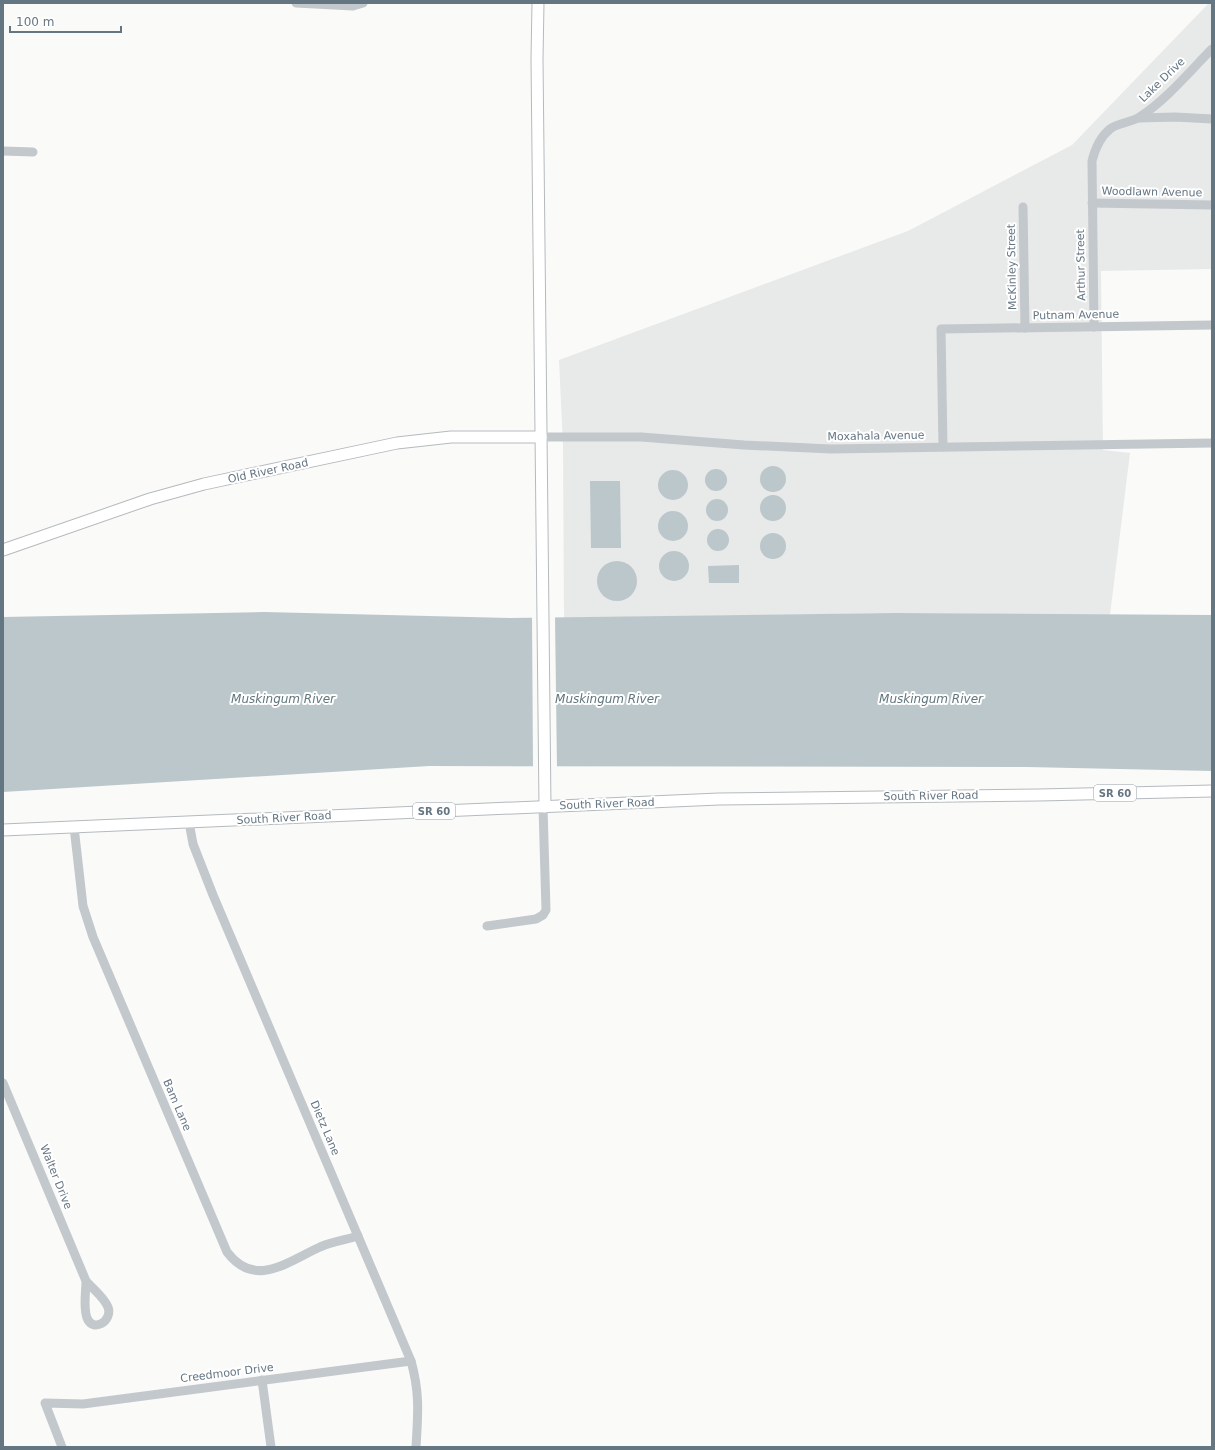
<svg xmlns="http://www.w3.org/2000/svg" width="1215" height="1450" font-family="'DejaVu Sans',sans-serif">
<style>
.built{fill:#e8e9e9}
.water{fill:#bbc7cb}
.pier{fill:#fafaf8}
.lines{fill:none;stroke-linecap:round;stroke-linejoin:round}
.major-casing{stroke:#b5babe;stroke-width:13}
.minor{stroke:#c3c8cc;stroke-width:9}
.major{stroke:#fff;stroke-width:11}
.labels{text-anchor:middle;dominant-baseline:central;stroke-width:4;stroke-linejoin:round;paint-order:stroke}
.shield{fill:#fff;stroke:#939fa8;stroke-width:1}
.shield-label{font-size:10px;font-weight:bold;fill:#657683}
.street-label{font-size:11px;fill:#657683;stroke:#fff}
.water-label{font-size:12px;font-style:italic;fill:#60757c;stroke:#fff}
</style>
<rect width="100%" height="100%" fill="#fafaf8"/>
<path class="built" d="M1209 3H1212V269L1101 271 1103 450 1130 453 1110 615 895 613 564 618 563 446 559 360 908 231 1072 145Z"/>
<g class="water">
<circle cx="773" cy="479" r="13"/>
<circle cx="716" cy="480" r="11"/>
<circle cx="673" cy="485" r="15"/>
<path d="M590 481H620L621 548H591Z"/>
<circle cx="773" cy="508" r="13"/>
<circle cx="717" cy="510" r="11"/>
<circle cx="673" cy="526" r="15"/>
<circle cx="718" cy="540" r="11"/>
<circle cx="773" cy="546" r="13"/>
<circle cx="674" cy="566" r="15"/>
<circle cx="617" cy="581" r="20"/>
<path d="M739 565V583H709L708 566Z"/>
<path d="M264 612 510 618 895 613 1212 615V771L1027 767 429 766 3 792V617Z"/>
</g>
<path class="pier" d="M532 616H555L557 768H533Z"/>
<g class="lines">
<defs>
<g id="major">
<path d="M538 3 537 59 545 807"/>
<path d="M3 550 150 499 204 484 397 443 451 437H541"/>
<path d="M3 830 719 799 1039 795 1212 791"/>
</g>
</defs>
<use href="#major" class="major-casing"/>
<g class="minor">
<path d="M296 3 353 6 363 3"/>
<path d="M1139 118 1175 117 1212 119"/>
<path d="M3 151 33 152"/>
<path d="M1092 203 1212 205"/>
<path d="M1023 207 1025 328"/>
<path d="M1094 327 1092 161C1095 149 1100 137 1110 129 1119 122 1132 123 1141 116 1167 99 1190 71 1212 49"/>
<path d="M541 437H641L744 445 831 449 1212 443"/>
<path d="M943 447 941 329 1212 325"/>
<path d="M189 822 193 844 213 895 411 1361C420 1393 418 1414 416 1447"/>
<path d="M74 827 83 906 93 937 227 1252C255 1289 287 1262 320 1247 332 1242 345 1240 358 1236"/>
<path d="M487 926 536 919 543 915 546 910 543 807"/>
<path d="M3 1083 86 1281C93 1289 104 1297 108 1307 113 1321 93 1333 87 1318 83 1307 86 1292 86 1281"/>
<path d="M262 1380 271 1447"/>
<path d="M62 1447 45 1403 83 1404 411 1361"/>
</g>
<use href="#major" class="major"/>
</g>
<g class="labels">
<g class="shield">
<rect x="1094" y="785" width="42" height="16" rx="3"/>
<rect x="413" y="803" width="42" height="16" rx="3"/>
</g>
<g class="shield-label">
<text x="1115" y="793">SR 60</text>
<text x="434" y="811">SR 60</text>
</g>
<g class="street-label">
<text transform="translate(1162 80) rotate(-44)">Lake Drive</text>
<text transform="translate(1152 192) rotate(1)">Woodlawn Avenue</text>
<text transform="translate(1081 265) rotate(-91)">Arthur Street</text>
<text transform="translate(1012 267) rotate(-91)">McKinley Street</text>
<text transform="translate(1076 315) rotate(-1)">Putnam Avenue</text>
<text transform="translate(876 436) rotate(-1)">Moxahala Avenue</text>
<text transform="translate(268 471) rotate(-12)">Old River Road</text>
<text transform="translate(931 796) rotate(-1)">South River Road</text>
<text transform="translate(607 804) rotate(-2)">South River Road</text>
<text transform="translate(284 818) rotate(-3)">South River Road</text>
<text transform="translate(177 1105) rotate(67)">Bam Lane</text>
<text transform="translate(325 1128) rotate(67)">Dietz Lane</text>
<text transform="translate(56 1177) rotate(68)">Walter Drive</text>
<text transform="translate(227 1373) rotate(-7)">Creedmoor Drive</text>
</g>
<g class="water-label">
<text x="283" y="699">Muskingum River</text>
<text x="607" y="699">Muskingum River</text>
<text x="931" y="699">Muskingum River</text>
</g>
</g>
<rect width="1215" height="1450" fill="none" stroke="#657683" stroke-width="8"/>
<path d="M10 26v6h111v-6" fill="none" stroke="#657683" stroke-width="2"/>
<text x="16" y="26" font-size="12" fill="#657683" stroke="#ffffff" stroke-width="3" paint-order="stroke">100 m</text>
</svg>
